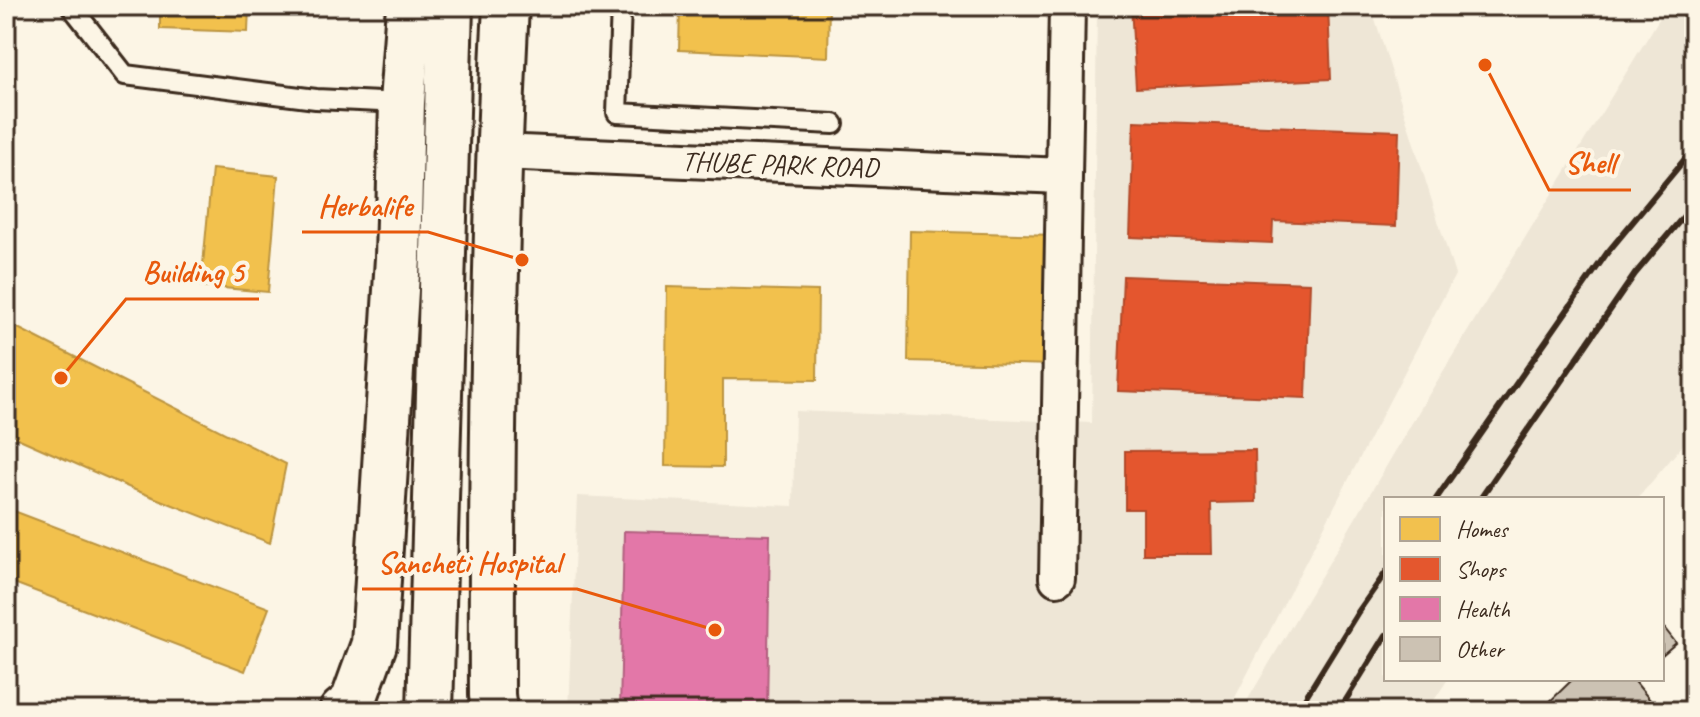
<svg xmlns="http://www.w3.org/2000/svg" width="1700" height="717" font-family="Caveat,sans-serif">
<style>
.built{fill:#eee6d6}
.homes{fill:#f2c14e;stroke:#bb9440;stroke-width:2}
.shops{fill:#e4572e;stroke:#b14a29;stroke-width:2}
.health{fill:#e377a8;stroke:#b1607f;stroke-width:2}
.building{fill:#ccc2b3;stroke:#3b2a1e;stroke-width:2}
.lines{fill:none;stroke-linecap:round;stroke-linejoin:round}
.lane-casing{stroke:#3b2a1e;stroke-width:24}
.street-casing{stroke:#3b2a1e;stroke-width:40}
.primary-casing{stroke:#3b2a1e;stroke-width:50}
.highway-casing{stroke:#3b2a1e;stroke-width:50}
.lane{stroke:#fcf5e5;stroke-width:18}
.street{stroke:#fcf5e5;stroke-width:34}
.primary{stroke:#fcf5e5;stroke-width:44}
.highway{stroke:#fcf5e5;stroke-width:44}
.rail{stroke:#3b2a1e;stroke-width:6}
.labels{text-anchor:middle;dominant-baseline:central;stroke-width:8;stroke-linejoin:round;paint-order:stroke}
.street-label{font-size:28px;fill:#3b2a1e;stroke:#fcf5e5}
.leader{fill:none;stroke:#e8590c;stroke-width:3}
.callout-dot{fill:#e8590c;stroke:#fcf5e5;stroke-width:3}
.callout-label{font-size:30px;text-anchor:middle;font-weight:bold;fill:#e8590c;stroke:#fcf5e5;stroke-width:8;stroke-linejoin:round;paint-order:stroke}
</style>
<rect width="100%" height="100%" fill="#fcf5e5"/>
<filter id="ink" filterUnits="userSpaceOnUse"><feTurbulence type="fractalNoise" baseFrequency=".0125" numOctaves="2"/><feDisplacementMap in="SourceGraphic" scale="16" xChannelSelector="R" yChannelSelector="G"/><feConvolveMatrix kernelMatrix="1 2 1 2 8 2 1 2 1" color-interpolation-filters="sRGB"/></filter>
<g filter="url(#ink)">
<g class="built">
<path d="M1097 6H1371L1455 275 1228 711H568L577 496 793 506 795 411 1092 423Z"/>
<path d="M1667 6H1694V432L1637 499H1386V679H1448L1427 711H1241L1425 401Z"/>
</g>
<g class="homes">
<path d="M123 6H249L248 32 160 29V13L123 11Z"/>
<path d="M680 6H829L828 57 679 50Z"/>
<path d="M212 169 278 176 268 292 201 286Z"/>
<path d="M910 231 1057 235 1054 365 908 361Z"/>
<path d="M667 287 818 291 817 380 723 379V467L665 466Z"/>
<path d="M6 322 286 464 270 543 135 490 6 433Z"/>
<path d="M6 508 269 608 245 671 6 580Z"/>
</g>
<g class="shops">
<path d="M1131 6H1328L1331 79 1136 88Z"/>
<path d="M1134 121 1399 131 1396 226 1273 221 1272 243 1130 237Z"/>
<path d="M1123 276 1310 283 1306 398 1118 391Z"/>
<path d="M1255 450 1256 502 1211 503 1212 554H1143V509H1125V451Z"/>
</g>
<path class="health" d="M624 531 770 535 767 711H620Z"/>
<g class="building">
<path d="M1662 625 1676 643 1662 655Z"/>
<path d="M1573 679H1633L1659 711H1540Z"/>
</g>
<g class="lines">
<defs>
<g id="lane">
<path d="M71 6 125 75 316 99 402 103"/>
<path d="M621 6 617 113 834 124"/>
</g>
<g id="street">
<path d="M498 152 1063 176"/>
<path d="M1057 578 1067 6"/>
</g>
<path id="primary" d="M430 711 450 6"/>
<g id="highway">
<path d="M342 711 353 702 374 644 398 258 402 103 409 6"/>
<path d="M494 711 492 695C491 465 494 235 506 6"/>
</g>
</defs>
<use href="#lane" class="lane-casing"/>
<use href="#street" class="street-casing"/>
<use href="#primary" class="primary-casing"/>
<use href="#highway" class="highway-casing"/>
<use href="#lane" class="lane"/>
<use href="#street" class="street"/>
<use href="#primary" class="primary"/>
<use href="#highway" class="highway"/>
<g class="rail">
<path d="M1436 499 1607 253 1694 148"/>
<path d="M1480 499 1635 274 1694 204"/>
<path d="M1297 711 1358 612 1386 572"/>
<path d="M1339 711 1386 635"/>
</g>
</g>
</g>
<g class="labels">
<g class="street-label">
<text transform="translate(780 164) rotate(2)">THUBE PARK ROAD</text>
</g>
</g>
<path class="leader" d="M1485 65L1549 190H1631M522 260L428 232H302M61 378L126 299H259M715 630L577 589H362"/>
<g class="callout-dot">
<circle cx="1485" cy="65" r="8"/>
<circle cx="522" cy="260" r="8"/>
<circle cx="61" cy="378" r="8"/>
<circle cx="715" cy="630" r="8"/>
</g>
<g class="callout-label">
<text x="1590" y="173">Shell</text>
<text x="365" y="216">Herbalife</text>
<text x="193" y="282">Building 5</text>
<text x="469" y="573">Sancheti Hospital</text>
</g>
<rect width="1700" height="717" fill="none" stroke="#fcf5e5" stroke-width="32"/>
<rect x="16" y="16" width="1668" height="685" fill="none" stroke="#3b2a1e" stroke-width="3" filter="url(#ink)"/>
<rect x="1384" y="497" width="280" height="184" fill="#fcf5e5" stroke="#afa495" stroke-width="2"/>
<rect x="1400" y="517" width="40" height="24" fill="#f2c14e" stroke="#afa495" stroke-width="2"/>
<text x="1456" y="537" font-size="24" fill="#3b2a1e">Homes</text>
<rect x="1400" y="557" width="40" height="24" fill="#e4572e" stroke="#afa495" stroke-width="2"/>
<text x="1456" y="577" font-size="24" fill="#3b2a1e">Shops</text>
<rect x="1400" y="597" width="40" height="24" fill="#e377a8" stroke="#afa495" stroke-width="2"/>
<text x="1456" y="617" font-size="24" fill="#3b2a1e">Health</text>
<rect x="1400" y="637" width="40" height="24" fill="#ccc2b3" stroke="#afa495" stroke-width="2"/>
<text x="1456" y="657" font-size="24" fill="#3b2a1e">Other</text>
</svg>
